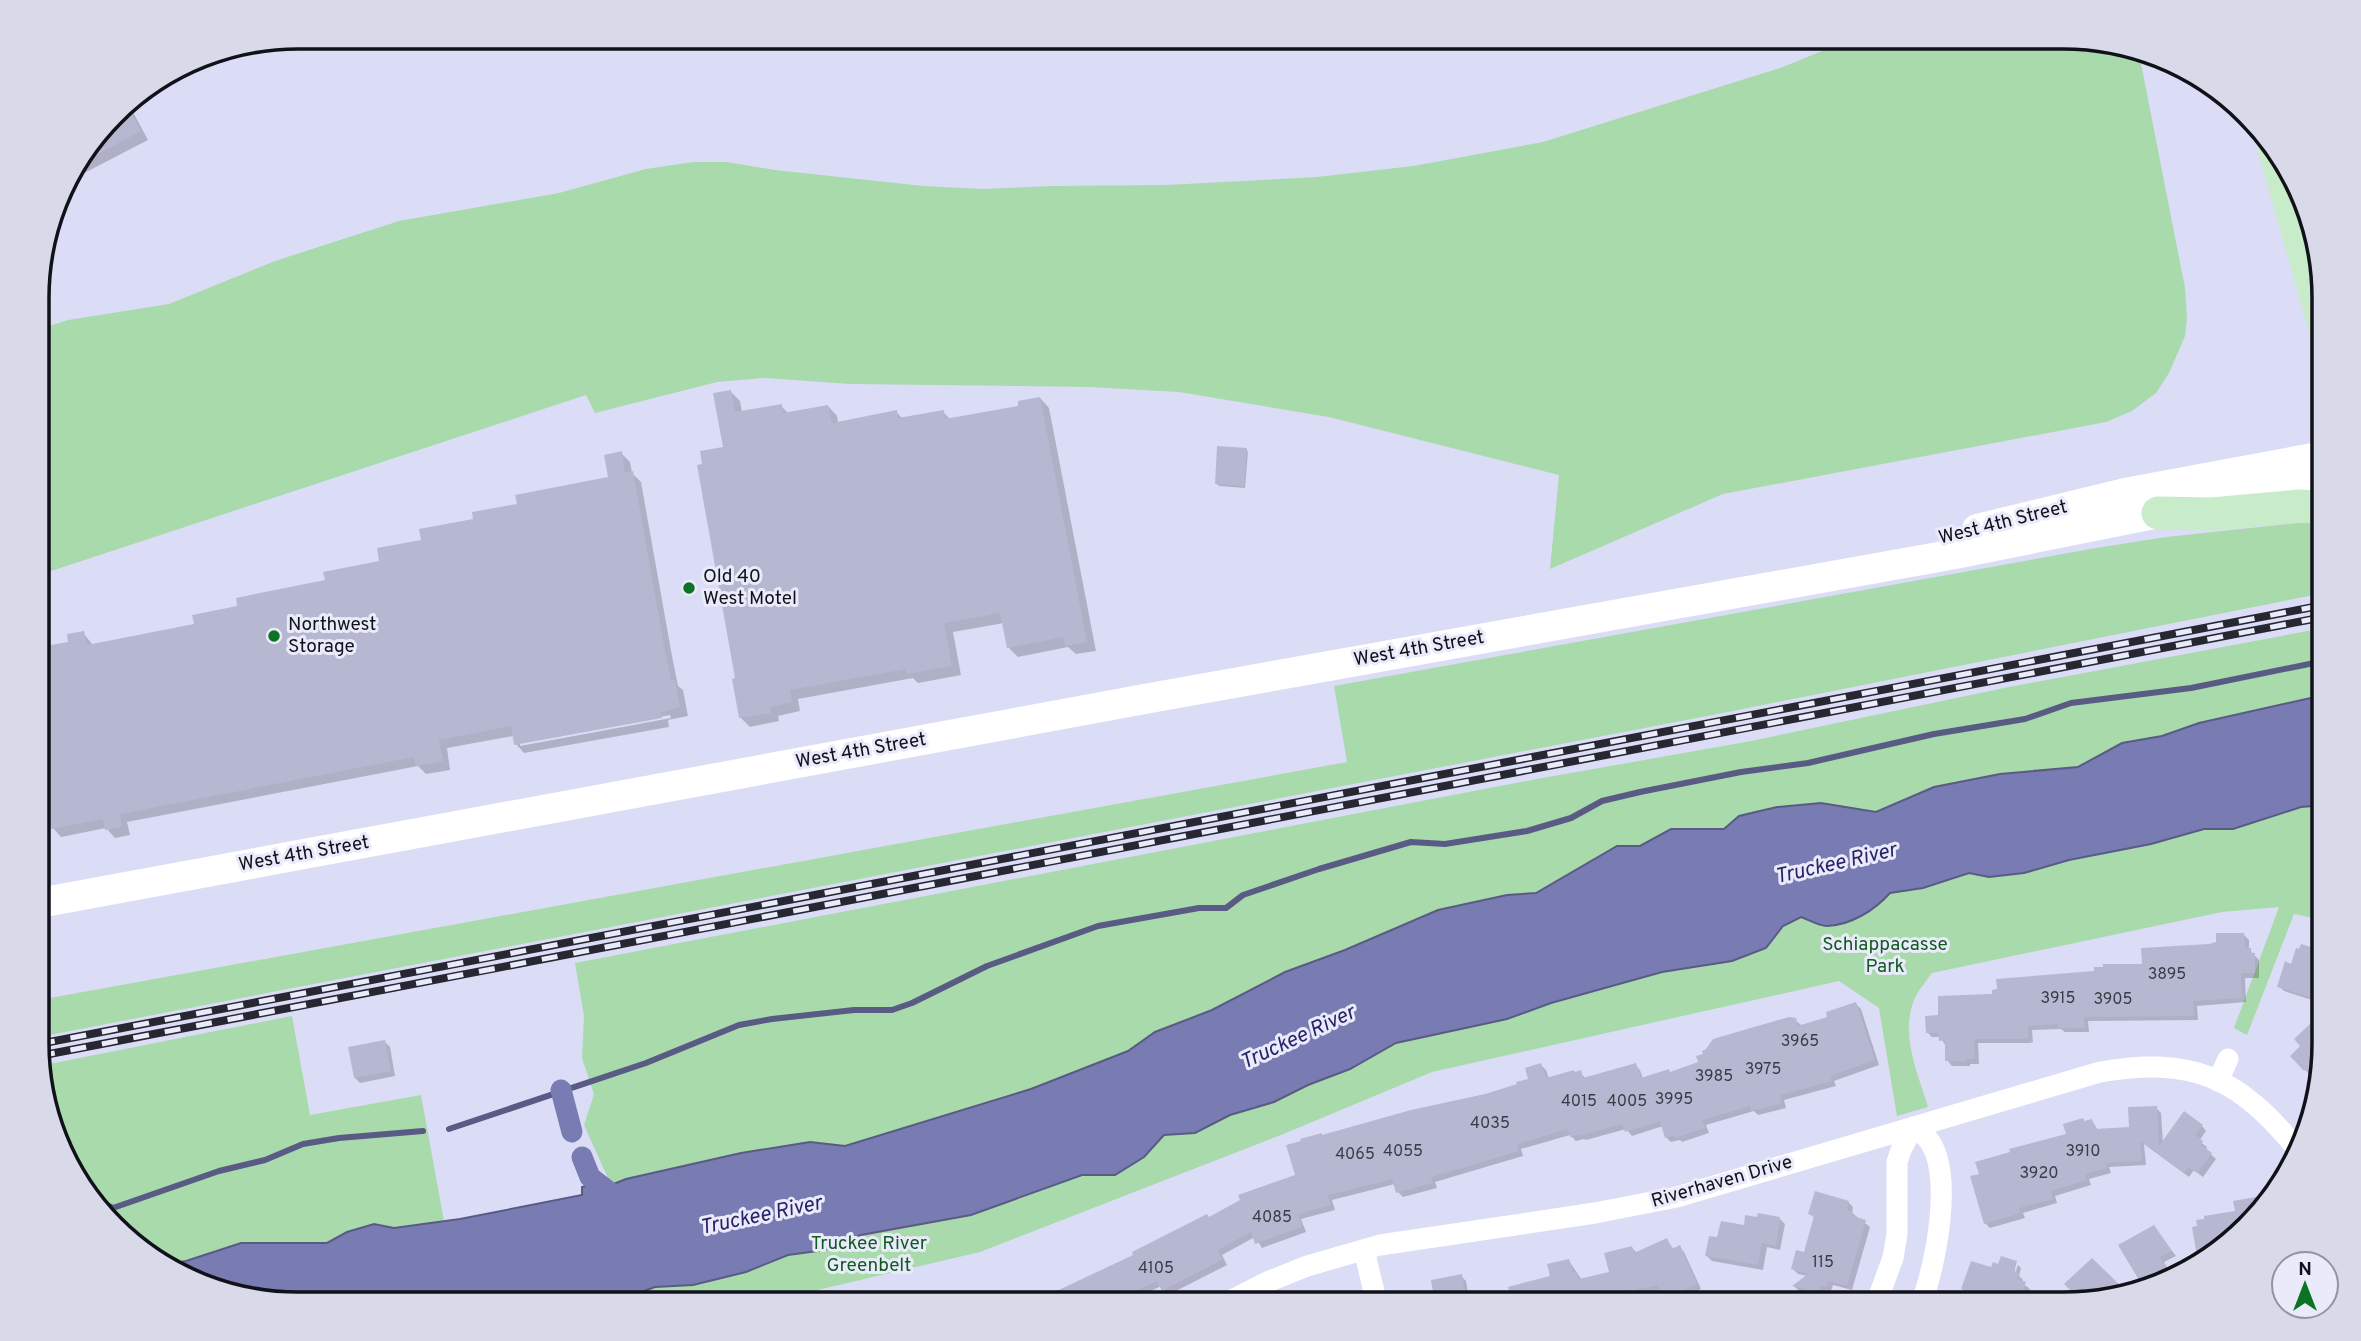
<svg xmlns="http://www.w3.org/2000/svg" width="2361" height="1341" font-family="Overpass,sans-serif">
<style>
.green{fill:#a9daab}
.water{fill:#797bb3;stroke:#5a5b85;stroke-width:2}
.shadow{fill:#0003;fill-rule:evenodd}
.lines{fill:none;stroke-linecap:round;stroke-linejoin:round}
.stream{stroke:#5a5b85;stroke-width:6}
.canal{stroke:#797bb3;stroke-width:21}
.building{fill:#b6b8d1}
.street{stroke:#fff;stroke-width:21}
.secondary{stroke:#fff;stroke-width:30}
.primary{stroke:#c8ecca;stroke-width:33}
.rail-casing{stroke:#262731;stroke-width:8}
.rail{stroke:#e9ebfb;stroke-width:5;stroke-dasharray:16;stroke-linecap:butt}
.poi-dot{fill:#0c7325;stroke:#e9ebfb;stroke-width:2.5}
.labels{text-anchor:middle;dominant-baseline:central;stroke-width:6;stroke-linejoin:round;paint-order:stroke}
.number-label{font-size:16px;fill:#3a3b48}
.street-label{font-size:19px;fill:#11111a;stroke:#e9ebfb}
.poi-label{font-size:19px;fill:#11111a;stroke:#e9ebfb;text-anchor:start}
.park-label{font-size:19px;fill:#125a1f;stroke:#e9ebfb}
.water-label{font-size:21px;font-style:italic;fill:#292266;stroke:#e9ebfb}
.rim{fill:none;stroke:#11111a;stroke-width:3.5}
</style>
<rect width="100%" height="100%" fill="#dbddf7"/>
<g class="green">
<path d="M1856 37H2064L2138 48 2185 288 2187 318 2185 336 2169 373 2156 393 2132 411 2106 422 1723 494 1550 569 1559 475 1329 417 1179 392 1090 387 850 384 765 378 717 382 595 413 586 395 39 575V329L68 320 169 304 275 261 399 221 559 193 646 169 693 162H727L775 170 923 186 983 189 1052 186 1166 185 1317 177 1413 166 1543 142 1783 67Z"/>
<path d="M2308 522 2324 525V593L1733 711 39 1037V1000L1347 762 1334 686 2096 548 2166 537Z"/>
<path d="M2324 628V695L2199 723 2162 736 2122 743 2078 767 2000 774 1934 787 1876 812 1821 803 1777 807 1739 816 1724 829H1671L1640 846 1617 847 1535 893 1507 895 1474 904 1285 972 1212 1010 1155 1032 1128 1051 1031 1089 845 1146 810 1142 741 1153 611 1185 584 1125 594 1094 582 1058 584 1016 575 963 1537 779 1751 741 2009 687Z"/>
<path d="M2324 805V920L2294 914 2247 1035 2234 1028 2279 907 2222 912 1932 973C1926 981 1918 991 1914 1000 1900 1035 1918 1074 1928 1107L1897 1116 1879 1008 1839 981 1432 1072 1281 1135 980 1252 758 1304H608L655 1287 693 1285 746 1272 788 1255 825 1250 861 1235 971 1215 1082 1175H1115L1144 1157 1164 1135 1195 1133 1230 1115 1274 1102 1308 1085 1350 1069 1396 1043 1507 1019 1551 1003 1662 972 1732 961 1766 948 1783 926 1801 917 1876 908 1889 893 1923 888 1969 873 1989 877 2151 844 2204 829H2233L2301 807Z"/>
<path d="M292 1016 310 1115 421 1095 444 1221 394 1228 374 1224 347 1232 327 1243H241L186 1261 163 1265 81 1189 39 1077V1066Z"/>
</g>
<path class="water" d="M2324 695V805L2301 807 2233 829H2204L2151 844 2069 860 2024 873 1989 877 1969 873 1923 888 1890 893C1875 910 1851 925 1827 926 1819 926 1809 920 1801 917L1783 926 1766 948 1732 961 1662 972 1551 1003 1507 1019 1396 1043 1350 1069 1308 1085 1274 1102 1230 1115 1195 1133 1164 1135 1144 1157 1115 1175H1082L971 1215 861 1235 825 1250 788 1255 746 1272 693 1285 655 1287 608 1304H297L230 1295 168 1270 163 1265 186 1261 241 1243H327L347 1232 374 1224 394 1228 460 1219 582 1195V1187L593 1184 604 1190 611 1185 626 1179 741 1153 810 1142 845 1146 1031 1089 1128 1051 1155 1032 1212 1010 1285 972 1345 950 1438 910 1507 895 1536 893 1617 846H1640L1671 829H1724L1739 816 1777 807 1821 803 1876 812 1934 787 2000 774 2078 767 2122 743 2162 736 2199 723Z"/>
<g class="shadow">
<path d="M127 101 148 140 63 184 64 182Z"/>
<path d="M730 391 740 401 742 413 781 406 789 414 828 406 837 416 838 423 896 412 903 419 943 412 951 420 1021 407 1040 398 1049 408 1096 651 1076 654 1068 647 1018 657 1009 648 1004 623 953 632 961 675 918 683 913 678 798 699 800 711 778 716 779 721 750 727 741 718 737 680 725 449Z"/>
<path d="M1246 449 1248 452 1245 488 1219 486 1217 484Z"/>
<path d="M621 453 630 462 632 473 641 482 672 656 678 686 683 690 688 716 668 720 669 727 524 753 516 744 513 736 447 748 450 770 426 774 418 766 127 822 130 835 115 838 106 828 61 837 53 828 39 758V649L70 643 83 633 93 645 196 625 239 607 327 582 381 562 475 520 610 479ZM670 715 671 718 520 746V742Z"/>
<path d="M2243 934 2249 940V949L2259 960V978H2245L2246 1002 2197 1006 2198 1020 2088 1021 2089 1032H2065L2061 1029 2032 1030 2033 1042 2030 1043H1978L1979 1064H1970V1066H1952L1947 1060 1946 1046 1940 1037H1932L1927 1032 1940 1017 1994 996 2096 973 2144 966Z"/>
<path d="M2324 953V1004L2284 991 2279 986 2292 966Z"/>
<path d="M1856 1004 1861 1009 1879 1065 1834 1081 1836 1086 1784 1100 1786 1108 1758 1115 1754 1111 1706 1125 1709 1133 1682 1142 1680 1140 1671 1142 1666 1137 1663 1126 1632 1136 1626 1129 1586 1140 1584 1139 1576 1141 1570 1135 1521 1149 1523 1156 1435 1182 1437 1188 1403 1197 1398 1192 1395 1184 1332 1200 1335 1210 1301 1219 1306 1232 1262 1248 1255 1237 1222 1255 1227 1265 1168 1295 1161 1286 1125 1304H1029L1052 1292 1054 1294 1297 1176 1323 1137 1486 1096 1530 1080 1541 1065 1546 1070 1549 1079 1580 1072 1586 1079 1635 1065 1640 1070 1643 1079 1670 1073 1700 1063 1795 1020 1801 1025 1830 1019Z"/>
<path d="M385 1042 390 1047 395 1076 360 1083 355 1078Z"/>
<path d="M2303 1046 2324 1060 2318 1079 2313 1072 2310 1075 2292 1056Z"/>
<path d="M2156 1108 2161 1113 2163 1143 2202 1126 2206 1131 2199 1141 2207 1147 2206 1150 2216 1159 2203 1177 2194 1170 2189 1177 2144 1144 2146 1165 2109 1167 2111 1173 2089 1179 2091 1185 2055 1196 2057 1203 2023 1213 2025 1218 1990 1228 1985 1223 2068 1135 2085 1123 2092 1121 2098 1130 2131 1129Z"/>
<path d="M1848 1202 1853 1207 1852 1213 1870 1227 1852 1290 1833 1285 1831 1291 1825 1290 1823 1297 1799 1291 1794 1286 1807 1276 1798 1274 1793 1269 1805 1254 1815 1218 1810 1214Z"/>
<path d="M2237 1212 2248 1228 2213 1254 2202 1255 2197 1250Z"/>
<path d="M1780 1219 1785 1224 1780 1250 1767 1247 1763 1270 1712 1261 1707 1256 1718 1239Z"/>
<path d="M2158 1232 2176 1256 2164 1262 2172 1276 2144 1284Z"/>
<path d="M1667 1240 1674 1250 1679 1247 1684 1252 1701 1289 1670 1303 1662 1290 1632 1296 1633 1299 1627 1300 1628 1304H1514L1552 1277 1569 1261 1582 1280 1611 1273 1632 1248 1637 1253Z"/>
<path d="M2002 1258 2016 1263 2013 1280 2018 1265 2021 1268 2019 1276 2023 1280 2022 1283 2030 1289 2025 1304H1959L1965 1291 1963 1289 2000 1266Z"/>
<path d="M1461 1276 1466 1281 1470 1304H1424L1432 1301 1431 1294Z"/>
<path d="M1784 1294 1792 1304H1772Z"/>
</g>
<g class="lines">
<g class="stream">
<path d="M449 1129 646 1063 739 1025 772 1019 854 1010H892L912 1003 987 966 1098 926 1199 908H1226L1243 895 1319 869 1411 842 1445 844 1527 831 1571 818 1602 801 1640 792 1741 772 1808 763 1934 734 2025 719 2071 703 2191 688 2324 661"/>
<path d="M90 1197 113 1208 219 1171 265 1160 303 1144 339 1138 423 1131"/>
</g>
<g class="canal">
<path d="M561 1090 572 1132"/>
<path d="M582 1157 590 1177 616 1197 622 1209"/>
</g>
</g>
<g class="building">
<path d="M125 102 141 131 77 165Z"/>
<path d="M731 390 735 412 782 404 783 413 828 405 832 423 897 410 898 418 944 410 945 419 1018 406V401L1040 397 1087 642 1065 646 1063 637 1007 648 1000 613 944 623 952 666 907 674 906 669 790 690 792 702 770 707 771 713 739 718 732 679 735 678 697 465 702 464 700 451 723 447 713 393Z"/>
<path d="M1217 446 1247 448 1244 486 1215 484Z"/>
<path d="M622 451 625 473 633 471 664 646 671 680H675L680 707 661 712 662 718 514 745 511 726 439 740 443 761 416 766 414 757 120 814 122 827 105 830 103 819 51 829 39 767V647L68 642 67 634 84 631 87 645 194 624 192 615 237 606 236 598 325 580 323 572 379 561 377 548 421 540 419 529 473 519 472 512 517 504 515 495 608 477 604 455Z"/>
<path d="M2320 917 2324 918V1002L2277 987 2285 961 2291 964 2296 948 2299 949 2301 944 2311 947Z"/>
<path d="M2216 933H2244L2245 948H2251V953H2255V973H2241L2242 998 2193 1001 2194 1016 2084 1017 2085 1028H2058V1024L2028 1026V1038L2024 1039H1974L1975 1059H1966V1061H1945V1040L1939 1041 1938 1033H1926L1925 1016 1938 1015V996L1992 994V990L1997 989 1996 979 2094 971V967H2103V964H2142L2141 948 2209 944 2216 942Z"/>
<path d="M1856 1002 1875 1060 1830 1076 1832 1081 1780 1095 1782 1103 1751 1111 1750 1106 1702 1120 1705 1128 1675 1138V1135L1665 1138 1660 1121 1625 1132 1622 1124 1580 1136 1579 1134 1570 1137 1568 1129 1517 1144 1519 1151 1431 1177 1433 1183 1396 1193 1392 1179 1328 1195 1331 1205 1298 1214 1302 1227 1255 1244 1251 1232 1218 1250 1223 1259 1162 1291 1157 1281 1110 1304H1029L1133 1255 1132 1252 1207 1214 1209 1217 1240 1200 1238 1195 1295 1175 1286 1145 1301 1141 1300 1139 1322 1133V1135L1411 1110 1485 1094 1517 1084 1516 1082 1528 1079 1525 1068 1541 1063 1546 1078 1574 1070 1575 1072 1581 1070 1583 1078 1636 1063 1641 1078 1669 1069 1670 1072 1698 1062 1696 1056 1703 1054 1702 1051 1706 1049 1713 1039 1789 1017 1796 1018 1798 1026 1827 1017 1826 1012Z"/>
<path d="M2324 1011V1060L2321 1068 2313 1076 2306 1069 2304 1071 2290 1056 2300 1046 2294 1039Z"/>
<path d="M385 1040 391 1071 354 1078 348 1047Z"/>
<path d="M2157 1106 2159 1146 2184 1111 2203 1125 2195 1135 2203 1141 2201 1145 2212 1153 2197 1173 2188 1167 2184 1173 2140 1141 2142 1161 2105 1163 2107 1168 2085 1174 2087 1180 2051 1191 2053 1199 2019 1208 2021 1213 1984 1224 1970 1176 1979 1174 1975 1162 2010 1152 2009 1149 2066 1134 2063 1124 2083 1118 2084 1121 2092 1119 2095 1129 2129 1127 2128 1107Z"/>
<path d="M1815 1191 1849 1201 1847 1210 1853 1212 1852 1216 1866 1220 1847 1286 1828 1281 1826 1287 1820 1286 1818 1293 1792 1286 1808 1274 1791 1269 1796 1250 1804 1252 1814 1216 1808 1214Z"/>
<path d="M2274 1194 2248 1228 2211 1256 2210 1248 2196 1251 2192 1227 2197 1226 2196 1220 2204 1219V1216L2235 1211 2233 1201Z"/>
<path d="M1758 1213 1780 1217 1776 1246 1762 1243 1758 1265 1705 1256 1709 1236 1717 1237 1721 1221 1744 1225 1745 1215 1757 1217Z"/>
<path d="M2154 1225 2172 1251 2160 1257 2170 1272 2156 1281 2142 1285 2118 1245Z"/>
<path d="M1667 1238 1672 1249 1680 1245 1697 1284 1664 1299 1658 1285 1629 1291V1294L1623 1295 1625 1304H1513L1508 1287 1550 1276 1547 1264 1569 1259 1573 1273 1577 1272 1579 1279 1609 1272 1604 1253 1632 1246 1634 1253Z"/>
<path d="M2001 1256 2017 1261 2014 1271 2019 1273 2017 1279 2026 1282 2019 1301 2012 1299 2010 1304H2003L1961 1289 1971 1261 1991 1267 1993 1262 1998 1264Z"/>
<path d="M2092 1258 2125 1290 2083 1303 2064 1284Z"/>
<path d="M1462 1274 1467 1304H1435L1431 1280Z"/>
</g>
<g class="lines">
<g class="street">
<path d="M2218 1081 2228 1059"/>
<path d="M1364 1250 1377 1304"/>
<path d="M1224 1304 1265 1283 1307 1266 1380 1245 1595 1213 1677 1197 2100 1072C2193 1056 2238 1077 2297 1149"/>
<path d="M1876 1304 1893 1258 1897 1234V1162L1901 1150 1913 1127C1917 1130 1923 1134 1926 1137 1956 1168 1935 1268 1921 1304"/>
</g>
<g class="secondary">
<path d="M1977 529 2125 493 2324 456"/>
<path d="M39 903 1161 696 1955 554 2324 480"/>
</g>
<g class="primary">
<path d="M2274 147 2324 325"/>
<path d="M2158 513 2212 514 2299 506 2324 507"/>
</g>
<defs>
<g id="rail">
<path d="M39 1044 2324 605"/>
<path d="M39 1056 2324 617"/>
</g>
</defs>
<use href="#rail" class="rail-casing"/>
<use href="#rail" class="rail"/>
</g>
<g class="poi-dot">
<circle cx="689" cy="588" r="7"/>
<circle cx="274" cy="636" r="7"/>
</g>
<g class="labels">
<g class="number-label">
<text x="2167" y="975">3895</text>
<text x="2058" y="999">3915</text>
<text x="2113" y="1000">3905</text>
<text x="1800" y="1042">3965</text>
<text x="1763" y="1070">3975</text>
<text x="1714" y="1077">3985</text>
<text x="1674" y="1100">3995</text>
<text x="1579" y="1102">4015</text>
<text x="1627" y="1102">4005</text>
<text x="1490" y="1124">4035</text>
<text x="1403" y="1152">4055</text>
<text x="2083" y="1152">3910</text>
<text x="1355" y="1155">4065</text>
<text x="2039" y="1174">3920</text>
<text x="1272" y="1218">4085</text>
<text x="1823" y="1263">115</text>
<text x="1156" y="1269">4105</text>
</g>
<g class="street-label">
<text transform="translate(2003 523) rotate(-14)">West 4th Street</text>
<text transform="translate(1419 649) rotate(-10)">West 4th Street</text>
<text transform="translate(861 751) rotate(-10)">West 4th Street</text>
<text transform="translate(304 854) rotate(-10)">West 4th Street</text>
<text transform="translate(1722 1182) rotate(-16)">Riverhaven Drive</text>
</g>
<g class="poi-label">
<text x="703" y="577">Old 40<tspan x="703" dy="22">West Motel</tspan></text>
<text x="288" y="625">Northwest<tspan x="288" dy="22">Storage</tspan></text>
</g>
<g class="park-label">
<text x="1885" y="945">Schiappacasse<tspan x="1885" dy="22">Park</tspan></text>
<text x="869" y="1244">Truckee River<tspan x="869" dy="22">Greenbelt</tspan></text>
</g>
<g class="water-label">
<text transform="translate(1836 864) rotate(-13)">Truckee River</text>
<text transform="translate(1298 1038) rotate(-25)">Truckee River</text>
<text transform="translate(761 1216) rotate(-12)">Truckee River</text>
</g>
</g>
<path d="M0 0H2361V1341H0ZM298 49H2063A249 249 0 0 1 2312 298V1043A249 249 0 0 1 2063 1292H298A249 249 0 0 1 49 1043V298A249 249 0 0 1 298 49Z" fill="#d8dae9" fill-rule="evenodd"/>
<path class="rim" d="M298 49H2063A249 249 0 0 1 2312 298V1043A249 249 0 0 1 2063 1292H298A249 249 0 0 1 49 1043V298A249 249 0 0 1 298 49Z"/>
<g transform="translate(2305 1285)"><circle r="33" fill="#e9ebfb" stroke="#9394a1" stroke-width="2"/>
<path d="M0-5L12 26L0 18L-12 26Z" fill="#0c7325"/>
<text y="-10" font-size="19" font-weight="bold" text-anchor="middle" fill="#11111a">N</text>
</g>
</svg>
